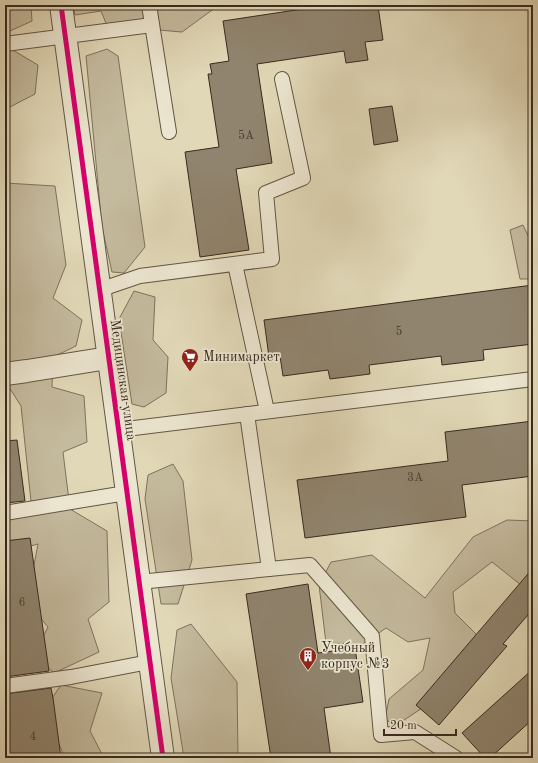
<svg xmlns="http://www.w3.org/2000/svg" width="538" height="763" font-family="'Old Standard TT',serif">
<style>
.green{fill:#c4ba9d;stroke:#7e725e}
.building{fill:#90846e;stroke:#382a1f}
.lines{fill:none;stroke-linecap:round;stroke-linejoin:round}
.lane-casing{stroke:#625645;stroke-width:16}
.street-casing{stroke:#625645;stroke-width:24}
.lane{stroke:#ece6d0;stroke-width:14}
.street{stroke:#ece6d0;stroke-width:22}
.cycleway-casing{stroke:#ece6d0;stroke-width:8}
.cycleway{stroke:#d6006c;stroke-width:5}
.labels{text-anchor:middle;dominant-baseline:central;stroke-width:3.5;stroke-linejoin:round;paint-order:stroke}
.number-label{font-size:12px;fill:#4e4033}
.poi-label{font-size:14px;fill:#382a1f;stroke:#ece6d0;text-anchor:start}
.street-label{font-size:14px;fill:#382a1f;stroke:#ece6d0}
</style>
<rect width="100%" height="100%" fill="#e1d8b7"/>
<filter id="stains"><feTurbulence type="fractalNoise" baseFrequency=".005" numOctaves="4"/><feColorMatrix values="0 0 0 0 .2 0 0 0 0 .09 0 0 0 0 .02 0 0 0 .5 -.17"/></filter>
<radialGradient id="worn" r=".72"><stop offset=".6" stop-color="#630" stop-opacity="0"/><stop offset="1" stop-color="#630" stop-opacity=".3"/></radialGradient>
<g class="green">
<path d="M5 5H31L32 21 10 31 5 22Z"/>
<path d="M73 5H219L182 32 135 28 110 33 101 11 75 15Z"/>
<path d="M11 49 38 65 35 94 6 109V152H5V51Z"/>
<path d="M107 49 118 56 145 247 124 273 112 272 102 227 86 56Z"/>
<path d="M5 183 55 186 66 265 53 298 82 320 76 346 53 357 52 387 84 396 87 442 63 452 70 509 107 531 109 602 88 619 99 652 54 673 34 655 48 627 27 602 38 544 5 553V513L32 511 21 406 7 384 5 351Z"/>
<path d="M523 225 533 246V279H520L510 230Z"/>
<path d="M134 291 155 297 153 340 168 357 166 393 144 407 132 404 119 319Z"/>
<path d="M173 464 183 481 192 560 178 604H161L145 499 148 475Z"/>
<path d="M507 520 533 521V593L526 589 492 562 453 592 455 613 480 638 445 693 395 726 385 719 389 699 423 670 430 638 408 642 386 628 363 644 326 643 319 585 331 562 372 555 425 598 473 537Z"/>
<path d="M191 624 237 682 238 758H184L171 678 177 630Z"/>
<path d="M61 685 102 693 90 731 104 758H65L44 710Z"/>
</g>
<g class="building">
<path d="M329 5H354L355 9 378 6 383 40 365 42 368 60 346 63 344 51 257 64 272 163 236 169 249 250 200 257 185 152 219 147 208 74H212L210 64 229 61 223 21Z"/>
<path d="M392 106 398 141 374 145 369 109Z"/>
<path d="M533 285V344L483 350 484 360 442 365 441 356 369 365 370 374 330 379 328 370 283 376 280 356 269 357 264 320Z"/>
<path d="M533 421V476L462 485 466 517 305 538 297 480 448 461 445 432Z"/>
<path d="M17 440 25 501 5 503V441Z"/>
<path d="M30 538 49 671 5 677V541Z"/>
<path d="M533 568V609L503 644 507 646 439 725 416 705Z"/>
<path d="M308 584 318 653 355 648 363 702 324 708 331 758H271L246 594Z"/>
<path d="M533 669V719L490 758H485L462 733Z"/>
<path d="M51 688 53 698 61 758H10L5 717V694Z"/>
</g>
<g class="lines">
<defs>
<g id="lane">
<path d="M149 5 169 132"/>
<path d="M5 44 152 25"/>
<path d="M235 264 267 411"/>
<path d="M99 290 140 276 272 259 266 193 303 178 282 79"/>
<path d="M247 414 269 569"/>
<path d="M118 430 533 379"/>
<path d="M5 513 126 493"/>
<path d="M139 582 310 565 372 636 381 735 415 732 456 758"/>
<path d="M5 686 71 677 149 662"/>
</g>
<g id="street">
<path d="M61 5 163 758"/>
<path d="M5 374 27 371 108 358"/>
</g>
</defs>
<use href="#lane" class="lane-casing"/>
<use href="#street" class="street-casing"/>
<use href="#lane" class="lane"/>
<use href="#street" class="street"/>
<defs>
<path id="cycleway" d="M61 5 163 758"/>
</defs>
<use href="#cycleway" class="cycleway-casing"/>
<use href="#cycleway" class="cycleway"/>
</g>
<defs>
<symbol id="supermarket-pin" viewBox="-11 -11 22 30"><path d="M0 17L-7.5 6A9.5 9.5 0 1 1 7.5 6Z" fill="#8f2418" stroke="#ece6d0"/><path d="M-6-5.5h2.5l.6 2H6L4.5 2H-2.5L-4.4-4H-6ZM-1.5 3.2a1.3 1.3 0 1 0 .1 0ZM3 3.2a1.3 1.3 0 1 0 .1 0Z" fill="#fff"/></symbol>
<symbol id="building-pin" viewBox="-11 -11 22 30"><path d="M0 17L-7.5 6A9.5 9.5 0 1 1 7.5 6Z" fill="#8f2418" stroke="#ece6d0"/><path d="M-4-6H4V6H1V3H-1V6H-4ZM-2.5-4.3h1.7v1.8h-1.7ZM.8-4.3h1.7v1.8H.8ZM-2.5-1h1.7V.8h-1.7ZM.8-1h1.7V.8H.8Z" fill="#fff"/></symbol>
</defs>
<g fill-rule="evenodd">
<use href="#supermarket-pin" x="180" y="347" width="20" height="27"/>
<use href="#building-pin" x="298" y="646" width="20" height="27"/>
</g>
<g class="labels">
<g class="number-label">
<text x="246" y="136">5А</text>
<text x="399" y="332">5</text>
<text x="415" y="478">3А</text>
<text x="22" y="603">6</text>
<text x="33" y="737">4</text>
</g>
<g class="poi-label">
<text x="203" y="357">Минимаркет</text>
<text x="321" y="648">Учебный<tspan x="321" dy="16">корпус №3</tspan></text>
</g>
<g class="street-label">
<text transform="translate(123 380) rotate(82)">Медицинская улица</text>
</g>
</g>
<rect width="538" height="763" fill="none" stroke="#e1d8b7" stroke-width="20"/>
<rect x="6" y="6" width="526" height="751" fill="none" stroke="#382a1f" stroke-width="2"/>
<rect x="10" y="10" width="518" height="743" fill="none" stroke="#382a1f"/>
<path d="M384 729v6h72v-6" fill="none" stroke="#382a1f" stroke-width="2"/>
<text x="390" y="729" font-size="12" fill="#382a1f" stroke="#ece6d0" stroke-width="3" paint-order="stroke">20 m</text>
<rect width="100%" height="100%" filter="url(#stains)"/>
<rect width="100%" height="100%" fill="url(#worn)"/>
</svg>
